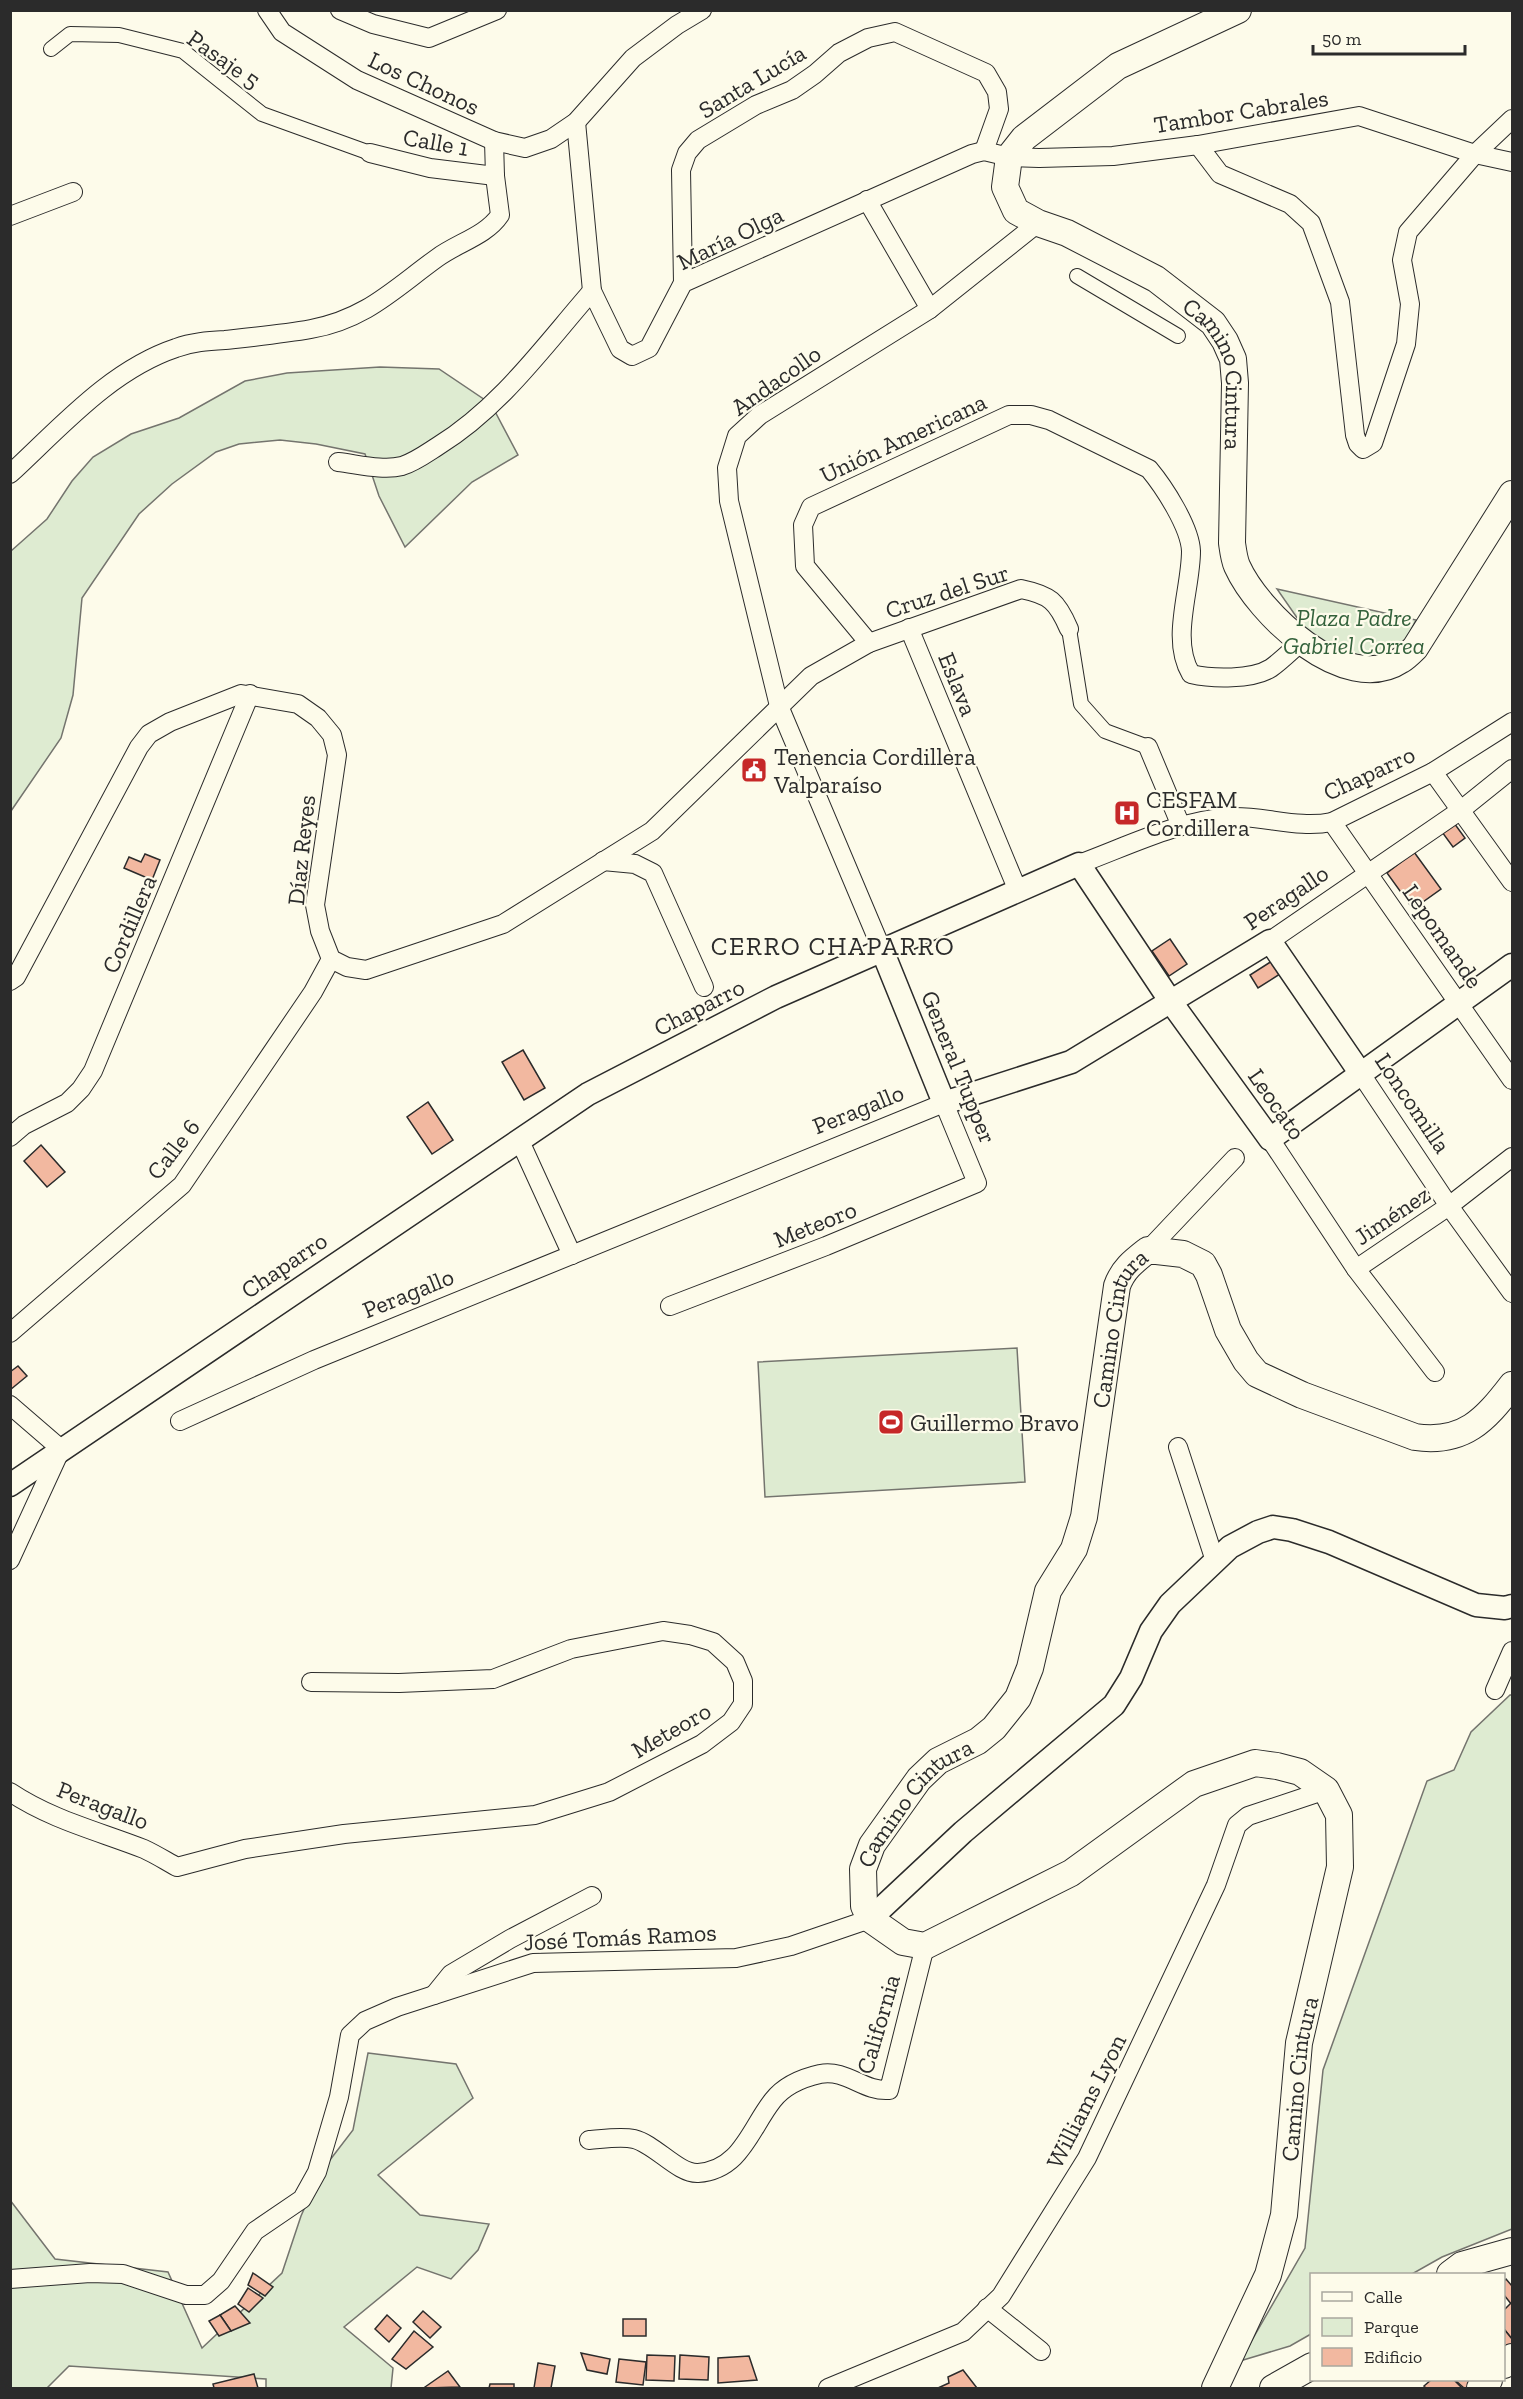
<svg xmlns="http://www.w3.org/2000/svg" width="1523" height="2399" font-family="'Zilla Slab',serif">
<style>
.green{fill:#deebd1;stroke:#74746e;stroke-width:1.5}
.building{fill:#f2b8a0;stroke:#2b2b2b;stroke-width:1.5}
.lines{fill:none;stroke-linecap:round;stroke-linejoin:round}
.pedestrian-casing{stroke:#2b2b2b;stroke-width:16}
.minor-casing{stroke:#2b2b2b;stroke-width:20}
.tertiary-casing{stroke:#2b2b2b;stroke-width:25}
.secondary-casing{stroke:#2b2b2b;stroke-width:28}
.pedestrian{stroke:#fdfbea;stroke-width:14}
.minor{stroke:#fdfbea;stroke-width:18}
.tertiary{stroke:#fdfbea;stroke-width:22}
.secondary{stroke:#fdfbea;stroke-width:26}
.labels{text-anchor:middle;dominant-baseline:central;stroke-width:4.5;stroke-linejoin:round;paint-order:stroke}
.street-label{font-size:24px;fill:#2b2b2b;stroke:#fdfbea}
.park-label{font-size:24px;font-style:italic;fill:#34623c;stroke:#fdfbea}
.poi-label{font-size:24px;fill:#2b2b2b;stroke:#fdfbea;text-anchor:start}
.neighbourhood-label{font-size:26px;letter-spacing:1.5px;fill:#2b2b2b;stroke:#fdfbea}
</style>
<rect width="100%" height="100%" fill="#fdfbea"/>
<g class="green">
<path d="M380 367 439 369 491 404 518 455 472 482 405 547 379 496 365 454 316 444 280 440 239 444 216 452 172 484 139 514 82 598 73 695 61 738 11 811V551L47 519 72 481 93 457 131 434 179 418 245 381 287 373Z"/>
<path d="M1277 589 1416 620 1399 653 1359 658 1316 645Z"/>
<path d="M1017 1348 1025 1482 765 1497 758 1362Z"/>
<path d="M1510 1695H1512V2229L1442 2257 1412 2274H1312L1311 2334 1290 2346 1240 2361 1305 2248 1323 2070 1427 1781 1454 1770 1471 1732Z"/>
<path d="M368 2053 456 2064 473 2098 378 2175 420 2215 489 2224 478 2250 451 2279 417 2267 344 2327 393 2368 391 2388H266V2379L69 2366 47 2388H11L10 2200 55 2259 168 2272 202 2348 282 2273 301 2216 320 2173 353 2130Z"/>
</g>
<g class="building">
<path d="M1454 823 1465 838 1453 847 1442 832Z"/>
<path d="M1414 852 1441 889 1413 909 1387 873Z"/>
<path d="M145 854 160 860 152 880 124 868 129 857 141 862Z"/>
<path d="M1170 939 1187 964 1169 976 1152 951Z"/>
<path d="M1272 961 1280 974 1258 988 1250 975Z"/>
<path d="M523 1050 545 1088 524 1100 502 1062Z"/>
<path d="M428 1102 453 1140 432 1154 407 1117Z"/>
<path d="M41 1145 65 1172 47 1187 24 1161Z"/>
<path d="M18 1366 27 1376 10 1390V1372Z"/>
<path d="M253 2273 273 2287 265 2296 248 2285Z"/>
<path d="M1506 2279 1512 2286V2305L1504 2295V2281Z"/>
<path d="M248 2288 263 2298 249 2312 238 2304Z"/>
<path d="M1511 2303 1512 2305V2339L1504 2329V2310Z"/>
<path d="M235 2306 250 2323 231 2331 220 2315Z"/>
<path d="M423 2311 441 2327 430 2338 413 2322Z"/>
<path d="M220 2315 231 2331 219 2336 209 2321Z"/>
<path d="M387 2315 401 2328 389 2342 375 2329Z"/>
<rect x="623" y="2319" width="23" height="17"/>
<path d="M1504 2329 1512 2339V2351L1504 2354Z"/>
<path d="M414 2331 433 2347 406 2369 392 2359Z"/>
<path d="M581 2353 610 2359 607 2374 587 2370Z"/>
<path d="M647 2355 675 2356 674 2381 646 2380Z"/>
<path d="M680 2355 709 2357 708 2380 679 2379Z"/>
<path d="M749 2356 757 2380 718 2383V2358Z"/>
<path d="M619 2359 646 2362 643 2385 616 2382Z"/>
<path d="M538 2363 555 2366 551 2388H534Z"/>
<path d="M963 2370 977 2388H938L949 2383 948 2377Z"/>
<path d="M448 2371 460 2387 426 2388 425 2387Z"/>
<path d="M254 2374 258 2388H214L213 2384Z"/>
<path d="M1431 2380H1454L1462 2388H1426L1424 2386Z"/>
<path d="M1455 2380H1475L1476 2388H1464Z"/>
<path d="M490 2384H514V2388H489Z"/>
</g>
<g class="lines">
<defs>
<g id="pedestrian">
<path d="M51 49 70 34 119 35 183 51 262 114 370 153"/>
<path d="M1077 276 1178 336"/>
<path d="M1069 629 1081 704 1105 731 1148 747"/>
</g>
<g id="minor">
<path d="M267 10 282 32 357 80 494 141 525 148 551 139 576 122 633 58 677 25 702 10"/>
<path d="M340 10 373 24 429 38 497 10"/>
<path d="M576 122 592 291 620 349 632 356 649 348 683 283 972 154 984 151 1009 157 1039 158 1113 156 1198 145 1359 116 1475 154 1512 162"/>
<path d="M1198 145 1220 174 1290 204 1311 223 1340 302 1355 435 1358 444 1363 449 1373 443 1406 344 1410 304 1402 260 1408 232 1475 154 1512 119"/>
<path d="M370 153 430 168 495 176"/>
<path d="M867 200 930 309"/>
<path d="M10 216 73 192"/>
<path d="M683 283 681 170 687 153 698 140 756 105 792 90 815 74 839 53 868 38 895 32 986 73 997 92 999 109 984 151"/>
<path d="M338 462C357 464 383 471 402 466 415 462 427 453 438 446 501 407 544 346 592 291"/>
<path d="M10 474C60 428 110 370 176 348 192 342 208 341 225 340 253 337 283 334 311 329 366 319 394 289 437 258 457 243 486 236 500 215L495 176 494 141"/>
<path d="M909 628 1018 891"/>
<path d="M869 643 805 566 803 525 811 507 1009 415H1031L1049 420 1149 469C1164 487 1190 527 1191 551 1191 590 1170 639 1191 674 1212 679 1252 680 1271 668 1281 661 1291 651 1300 643"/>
<path d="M1148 747 1181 826"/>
<path d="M1433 772 1512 882"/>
<path d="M1332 822 1512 1080"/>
<path d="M603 861 635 864 653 873 704 987"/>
<path d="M1079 864C1128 846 1179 820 1232 817 1266 816 1298 829 1332 822L1433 772 1512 722"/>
<path d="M1270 941 1461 810 1512 769"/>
<path d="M882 950 779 706 729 501 727 468 737 436 760 415 930 309 1038 223"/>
<path d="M10 981 16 977 139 747 149 734 170 722 241 694 298 704 318 718 332 735 337 755 315 905 320 931 331 959 347 967 366 970 503 924 652 831 811 676 869 643 1021 589C1050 595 1057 601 1069 629"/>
<path d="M1361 1074 1449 1206 1512 1293"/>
<path d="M10 1137 24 1125 67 1103 81 1089 93 1071 250 694"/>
<path d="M519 1139 572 1255"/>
<path d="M1270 1139 1356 1269 1435 1372"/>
<path d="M1148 1250 1235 1158"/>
<path d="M1356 1269 1449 1206 1512 1157"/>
<path d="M10 1333 182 1185 313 992 331 959"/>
<path d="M10 1405 61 1449 10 1560"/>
<path d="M180 1421 314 1360 944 1103 977 1183 826 1246 670 1306"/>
<path d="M1178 1447 1215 1561"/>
<path d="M1495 1690 1512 1651"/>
<path d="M10 1792C52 1820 98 1831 144 1849 155 1854 166 1861 177 1867L245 1849 344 1834 535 1815 609 1792 702 1744 731 1722 743 1704V1681L735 1662 713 1642 690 1635 663 1631 571 1649 493 1679 399 1683 311 1682"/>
<path d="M434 1995 451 1974 510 1939 592 1896"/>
<path d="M589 2140C603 2139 621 2136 634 2139 655 2144 678 2174 698 2173 741 2170 750 2129 773 2100 784 2086 802 2078 820 2074 847 2069 863 2092 889 2090L925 1946"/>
<path d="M10 2279 90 2273 123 2274 186 2295H205L221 2281 255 2231 302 2199 317 2172 339 2097 350 2035 365 2021 397 2007 533 1963 736 1958 791 1946 870 1919"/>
<path d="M987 2308 1041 2351"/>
<path d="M828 2388 963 2332 1001 2296 1087 2158 1216 1885 1237 1825 1248 1816 1326 1790"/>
</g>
<g id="tertiary">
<path d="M882 950 944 1103 1071 1062 1270 941 1361 1074"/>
<path d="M10 1485 588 1094 776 997 1079 864 1171 1002 1270 1139 1512 965"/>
<path d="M870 1919 963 1832 1114 1705 1131 1678 1151 1631 1170 1604 1230 1547 1258 1532 1273 1527 1292 1530 1329 1542 1476 1605 1505 1608 1512 1606"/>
</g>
<g id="secondary">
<path id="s1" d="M1238 10 1118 66 1024 138 1009 157 1005 187 1016 211 1038 223 1067 233 1156 279 1213 323 1225 341 1233 359 1235 383 1232 543C1233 550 1234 559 1237 566 1258 613 1345 697 1401 660 1406 657 1411 652 1415 648L1512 494"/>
<path d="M1450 2274 1462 2265 1512 2251"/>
<path d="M1504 2365 1512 2357"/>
<path id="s2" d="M1215 2388 1268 2275 1284 2215 1299 2043 1340 1867 1339 1815 1326 1790 1300 1772 1277 1766 1255 1763 1194 1784 1071 1873 925 1946 903 1942 870 1919 864 1906 863 1869 872 1845 919 1779 938 1761 978 1741 994 1728 1018 1698 1030 1668 1048 1591 1074 1549 1084 1517 1117 1286C1123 1269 1134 1261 1148 1250L1183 1254 1203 1264 1209 1275 1228 1330 1246 1361 1257 1374 1302 1395 1415 1437C1464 1444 1485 1420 1512 1385"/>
<path d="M1273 2388 1312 2366"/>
<path d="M1480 2388 1489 2380"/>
</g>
</defs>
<use href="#pedestrian" class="pedestrian-casing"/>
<use href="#minor" class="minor-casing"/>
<use href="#tertiary" class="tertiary-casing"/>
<use href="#secondary" class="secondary-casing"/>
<use href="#pedestrian" class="pedestrian"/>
<use href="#minor" class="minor"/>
<use href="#tertiary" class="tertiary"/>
<use href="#secondary" class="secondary"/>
</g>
<defs>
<symbol id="civic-square" viewBox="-11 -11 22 22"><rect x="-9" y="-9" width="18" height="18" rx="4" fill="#c62828" stroke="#fdfbea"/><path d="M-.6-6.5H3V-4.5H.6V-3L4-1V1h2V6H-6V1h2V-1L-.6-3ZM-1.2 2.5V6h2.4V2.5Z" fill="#fff"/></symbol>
<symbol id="hospital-square" viewBox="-11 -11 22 22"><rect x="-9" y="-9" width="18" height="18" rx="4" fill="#c62828" stroke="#fdfbea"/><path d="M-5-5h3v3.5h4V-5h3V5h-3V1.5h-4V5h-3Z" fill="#fff"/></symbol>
<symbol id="stadium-square" viewBox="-11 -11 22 22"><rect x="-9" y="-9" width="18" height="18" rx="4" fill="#c62828" stroke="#fdfbea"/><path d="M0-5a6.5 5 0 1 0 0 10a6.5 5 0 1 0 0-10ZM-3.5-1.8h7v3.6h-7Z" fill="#fff"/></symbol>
</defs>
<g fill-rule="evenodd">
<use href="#civic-square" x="739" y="755" width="30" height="30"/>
<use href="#hospital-square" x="1112" y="798" width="30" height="30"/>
<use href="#stadium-square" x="876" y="1407" width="30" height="30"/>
</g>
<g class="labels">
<g class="street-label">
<text transform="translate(224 59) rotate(35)">Pasaje 5</text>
<text transform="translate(752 81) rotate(-31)">Santa Lucía</text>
<text transform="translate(424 83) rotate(25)">Los Chonos</text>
<text transform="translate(1241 111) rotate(-9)">Tambor Cabrales</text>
<text transform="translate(436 142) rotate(10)">Calle 1</text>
<text transform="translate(730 238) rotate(-26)">María Olga</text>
<text stroke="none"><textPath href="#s1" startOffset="609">Camino Cintura</textPath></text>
<text transform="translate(776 380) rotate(-35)">Andacollo</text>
<text transform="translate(903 438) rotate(-25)">Unión Americana</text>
<text transform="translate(947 591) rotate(-18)">Cruz del Sur</text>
<text transform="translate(958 684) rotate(68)">Eslava</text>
<text transform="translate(1369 773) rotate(-25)">Chaparro</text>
<text transform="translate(301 850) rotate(-84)">Díaz Reyes</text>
<text transform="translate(1286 897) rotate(-34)">Peragallo</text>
<text transform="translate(129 924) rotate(-67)">Cordillera</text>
<text transform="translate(1443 936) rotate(55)">Lepomande</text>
<text transform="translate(699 1007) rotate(-27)">Chaparro</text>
<text transform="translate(959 1067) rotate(68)">General Tupper</text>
<text transform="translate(1413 1103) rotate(56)">Loncomilla</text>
<text transform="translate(1277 1104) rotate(55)">Leocato</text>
<text transform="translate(858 1109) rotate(-22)">Peragallo</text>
<text transform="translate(173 1149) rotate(-52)">Calle 6</text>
<text transform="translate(1392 1215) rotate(-34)">Jiménez</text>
<text transform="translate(815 1224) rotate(-22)">Meteoro</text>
<text transform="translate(284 1265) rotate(-34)">Chaparro</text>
<text transform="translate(408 1293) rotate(-22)">Peragallo</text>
<text stroke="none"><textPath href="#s2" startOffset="1816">Camino Cintura</textPath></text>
<text transform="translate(671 1730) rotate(-30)">Meteoro</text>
<text transform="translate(103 1805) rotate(21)">Peragallo</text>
<text stroke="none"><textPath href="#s2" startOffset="1278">Camino Cintura</textPath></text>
<text transform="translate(620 1937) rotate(-3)">José Tomás Ramos</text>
<text transform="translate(878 2024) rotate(-74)">California</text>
<text stroke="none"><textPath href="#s2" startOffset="324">Camino Cintura</textPath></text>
<text transform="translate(1086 2101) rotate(-63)">Williams Lyon</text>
</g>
<g class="park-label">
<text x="1354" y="617">Plaza Padre<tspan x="1354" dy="28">Gabriel Correa</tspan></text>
</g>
<g class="poi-label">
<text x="774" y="756">Tenencia Cordillera<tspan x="774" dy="28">Valparaíso</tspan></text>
<text x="1146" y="799">CESFAM<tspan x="1146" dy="28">Cordillera</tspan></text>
<text x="910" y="1422">Guillermo Bravo</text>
</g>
<g class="neighbourhood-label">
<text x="833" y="946">CERRO CHAPARRO</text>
</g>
</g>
<rect width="1523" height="2399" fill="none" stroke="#2b2b2b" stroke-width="24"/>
<rect x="1310" y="2273" width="195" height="108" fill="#fdfbea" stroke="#a9a89e" stroke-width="1.5"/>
<rect x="1322" y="2292" width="30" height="9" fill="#fdfbea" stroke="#a9a89e" stroke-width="1.5"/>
<text x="1364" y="2303" font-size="18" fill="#2b2b2b">Calle</text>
<rect x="1322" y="2318" width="30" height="18" fill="#deebd1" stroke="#a9a89e" stroke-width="1.5"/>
<text x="1364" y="2333" font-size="18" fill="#2b2b2b">Parque</text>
<rect x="1322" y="2348" width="30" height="18" fill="#f2b8a0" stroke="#a9a89e" stroke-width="1.5"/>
<text x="1364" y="2363" font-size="18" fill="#2b2b2b">Edificio</text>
<path d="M1313 45v9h152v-9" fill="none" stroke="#2b2b2b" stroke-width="3"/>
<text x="1322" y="45" font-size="18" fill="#2b2b2b" stroke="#fdfbea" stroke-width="4.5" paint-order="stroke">50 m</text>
</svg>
